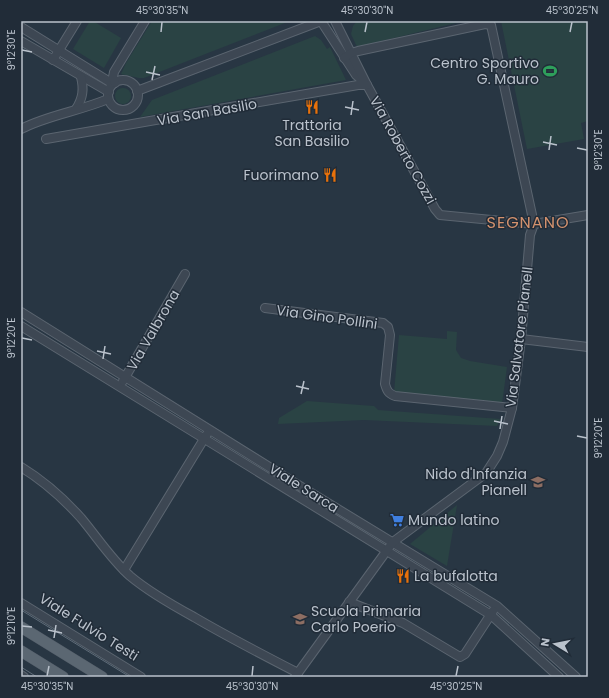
<svg xmlns="http://www.w3.org/2000/svg" width="609" height="698" font-family="Poppins,sans-serif">
<style>
.green{fill:#2a4344}
.lines{fill:none;stroke-linecap:round;stroke-linejoin:round}
.minor-casing{stroke:#5b6570;stroke-width:10}
.major-casing{stroke:#49535f;stroke-width:12}
.minor{stroke:#3d4753;stroke-width:8}
.major{stroke:#5b6772;stroke-width:11}
.tram{stroke:#5f6c79;stroke-width:1}
.ticks{fill:none;stroke:#bac2cc;stroke-width:1.5}
.labels{text-anchor:middle;dominant-baseline:central;stroke-width:3;stroke-linejoin:round;paint-order:stroke}
.poi-label{font-size:14px;fill:#bac2cc;stroke:#212c38;text-anchor:end}
.street-label{font-size:14px;fill:#bac2cc;stroke:#212c38}
.quarter-label{font-size:16px;letter-spacing:1px;fill:#d4926e;stroke:#212c38}
.neatline{fill:none;stroke:#bac2cc;stroke-width:1.5}
.ticks-label{font-size:10px;text-anchor:middle;fill:#bac2cc}
</style>
<rect width="100%" height="100%" fill="#283643"/>
<g class="green">
<path d="M90 21H93L121 38 104 68 73 49Z"/>
<path d="M152 21H290L144 78H139L121 74 126 63Z"/>
<path d="M357 21H464L357 47 351 34 353 26Z"/>
<path d="M501 21H588V121L581 123 584 139 527 149Z"/>
<path d="M315 36 321 40 327 49 330 47 346 80 140 117 152 100Z"/>
<circle cx="123" cy="96" r="8"/>
<path d="M447 331 457 332 456 350 461 358 470 361 507 367 502 404 394 393 399 335 447 339Z"/>
<path d="M307 401 374 406 378 410 500 419 497 426 364 420 278 424 279 418Z"/>
<path d="M457 505 447 566 410 544Z"/>
</g>
<g class="lines">
<defs>
<g id="minor">
<path d="M321 21 356 75 365 83"/>
<path d="M335 21 367 85 435 209 440 215 534 224 588 215"/>
<path d="M21 27 113 84"/>
<path d="M21 41 109 92"/>
<path d="M53 60 77 21"/>
<circle cx="123" cy="95" r="15"/>
<path d="M115 83 113 77 114 72 145 21"/>
<path d="M137 91 321 21"/>
<path d="M76 109C83 98 84 89 81 77"/>
<path d="M21 129C48 115 80 111 108 99"/>
<path d="M46 139 358 85H367"/>
<path d="M265 308 383 323 388 327 390 335 385 384C387 391 388 393 395 396L512 408"/>
<path d="M21 312 295 483 497 606 576 677"/>
<path d="M21 326 491 615 559 677"/>
<path d="M521 339 588 347"/>
<path d="M123 381 185 274"/>
<path d="M21 467C44 481 63 498 81 518 97 537 111 559 130 576 149 592 172 605 194 617 228 637 263 655 298 673"/>
<path d="M124 570 207 434"/>
<path d="M349 602 403 623 460 657 465 654 493 611"/>
<path d="M21 603 141 677"/>
<path d="M21 675 24 677"/>
<path d="M295 677 393 542 486 473 497 456 503 442 512 408 521 339 530 235 534 224 491 25 485 24 358 51 351 53 344 58"/>
</g>
<g id="major">
<path d="M21 627 102 677"/>
<path d="M21 651 63 677"/>
</g>
</defs>
<use href="#minor" class="minor-casing"/>
<use href="#major" class="major-casing"/>
<use href="#minor" class="minor"/>
<use href="#major" class="major"/>
<g class="tram">
<path d="M21 610 130 677"/>
<path d="M21 667 37 677"/>
</g>
</g>
<path class="ticks" d="M161 32 162 22M365 32 367 22M570 32 572 22M22 50 32 52M146 72 160 75M152 80 155 66M345 107 359 110M351 115 353 101M543 142 557 145M577 148 587 150M549 150 551 136M22 338 32 340M97 351 111 354M103 359 105 346M296 386 309 389M301 394 304 381M494 421 508 424M500 429 502 416M577 436 587 438M22 626 32 627M48 630 62 633M54 638 56 625M47 676 49 666M252 676 253 666M456 676 458 666"/>
<defs>
<symbol id="stadium-bare" viewBox="-9 -9 18 18"><path d="M0-5a6.5 5 0 1 0 0 10a6.5 5 0 1 0 0-10ZM-3.5-1.8h7v3.6h-7Z" fill="#2e9e5b" stroke="#212c38" stroke-width="2.5" paint-order="stroke"/></symbol>
<symbol id="restaurant-bare" viewBox="-9 -9 18 18"><path d="M-5-6h1v4h1v-4h1v4h1v-4h1v5L-1.5 .5V6h-2V.5L-5-1ZM5-6V6H3V1.5H1.5Q1.5-4 5-6Z" fill="#e8710a" stroke="#212c38" stroke-width="2.5" paint-order="stroke"/></symbol>
<symbol id="school-bare" viewBox="-9 -9 18 18"><path d="M0-5L7-2L0 1L-7-2ZM-4 1L0 2.5L4 1V4Q0 6-4 4Z" fill="#8d6e63" stroke="#212c38" stroke-width="2.5" paint-order="stroke"/></symbol>
<symbol id="supermarket-bare" viewBox="-9 -9 18 18"><path d="M-6-5.5h2.5l.6 2H6L4.5 2H-2.5L-4.4-4H-6ZM-1.5 3.2a1.3 1.3 0 1 0 .1 0ZM3 3.2a1.3 1.3 0 1 0 .1 0Z" fill="#3f7fe0" stroke="#212c38" stroke-width="2.5" paint-order="stroke"/></symbol>
</defs>
<g fill-rule="evenodd">
<use href="#stadium-bare" x="540" y="61" width="20" height="20"/>
<use href="#restaurant-bare" x="302" y="97" width="20" height="20"/>
<use href="#restaurant-bare" x="320" y="165" width="20" height="20"/>
<use href="#school-bare" x="528" y="472" width="20" height="20"/>
<use href="#supermarket-bare" x="387" y="510" width="20" height="20"/>
<use href="#restaurant-bare" x="393" y="566" width="20" height="20"/>
<use href="#school-bare" x="290" y="609" width="20" height="20"/>
</g>
<g class="labels">
<g class="poi-label">
<text x="539" y="63">Centro Sportivo<tspan x="539" dy="16">G. Mauro</tspan></text>
<text x="312" y="125" text-anchor="middle">Trattoria<tspan x="312" dy="16">San Basilio</tspan></text>
<text x="319" y="175">Fuorimano</text>
<text x="527" y="474">Nido d'Infanzia<tspan x="527" dy="16">Pianell</tspan></text>
<text x="408" y="520" text-anchor="start">Mundo latino</text>
<text x="414" y="576" text-anchor="start">La bufalotta</text>
<text x="311" y="611" text-anchor="start">Scuola Primaria<tspan x="311" dy="16">Carlo Poerio</tspan></text>
</g>
<g class="street-label">
<text transform="translate(207 112) rotate(-10)">Via San Basilio</text>
<text transform="translate(403 150) rotate(61)">Via Roberto Cozzi</text>
<text transform="translate(327 317) rotate(8)">Via Gino Pollini</text>
<text transform="translate(153 330) rotate(-60)">Via Valbrona</text>
<text transform="translate(519 337) rotate(-83)">Via Salvatore Pianell</text>
<text transform="translate(304 488) rotate(32)">Viale Sarca</text>
<text transform="translate(89 627) rotate(32)">Viale Fulvio Testi</text>
</g>
<g class="quarter-label">
<text x="528" y="222">SEGNANO</text>
</g>
</g>
<rect width="609" height="698" fill="none" stroke="#212c38" stroke-width="44"/>
<g transform="translate(555 644) rotate(280)" stroke="#212c38" stroke-width="3" paint-order="stroke">
<path d="M0-3L7 15L0 10L-7 15Z" fill="#bac2cc"/>
<text y="-6" font-size="11" font-weight="bold" text-anchor="middle" fill="#bac2cc">N</text>
</g>
<rect x="22" y="22" width="565" height="654" class="neatline"/>
<g class="ticks-label">
<text x="162" y="14">45°30'35"N</text>
<text x="367" y="14">45°30'30"N</text>
<text x="572" y="14">45°30'25"N</text>
<text transform="translate(11 50) rotate(-90)" y="4">9°12'30"E</text>
<text transform="translate(598 150) rotate(-90)" y="4">9°12'30"E</text>
<text transform="translate(11 338) rotate(-90)" y="4">9°12'20"E</text>
<text transform="translate(598 438) rotate(-90)" y="4">9°12'20"E</text>
<text transform="translate(11 626) rotate(-90)" y="4">9°12'10"E</text>
<text x="47" y="690">45°30'35"N</text>
<text x="252" y="690">45°30'30"N</text>
<text x="456" y="690">45°30'25"N</text>
</g>
</svg>
